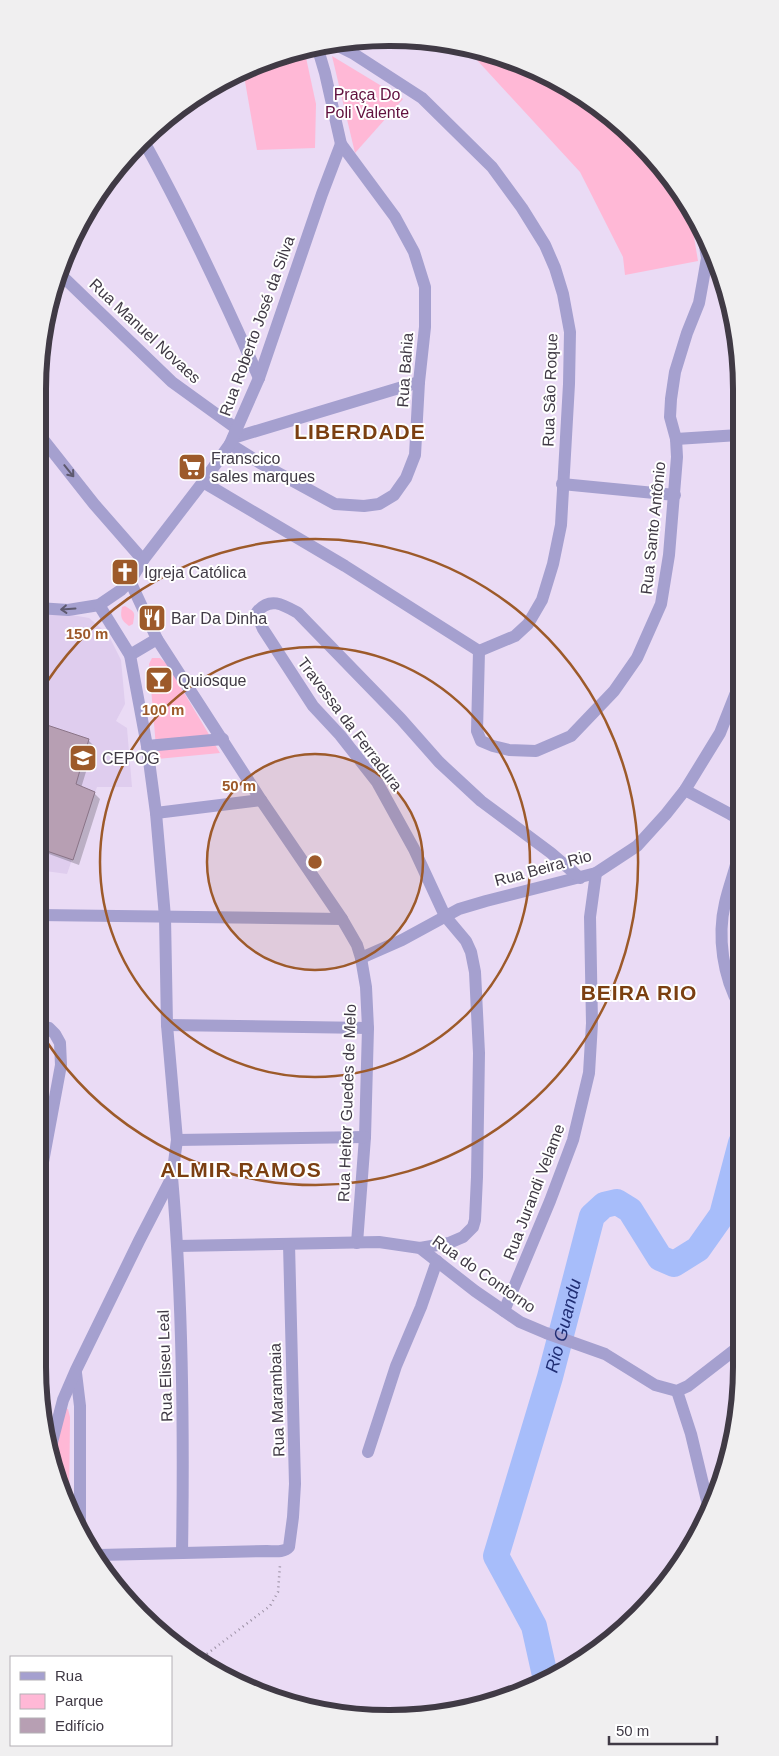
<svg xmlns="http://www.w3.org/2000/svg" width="779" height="1756" font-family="Arial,sans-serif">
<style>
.built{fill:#dfcdee}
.green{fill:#ffb8d6}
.shadow{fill:#0003}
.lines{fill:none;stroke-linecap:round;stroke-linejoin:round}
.river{stroke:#a7bdfa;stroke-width:26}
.building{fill:#b79fb3;stroke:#8a7487}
.path{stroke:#998ea1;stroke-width:2.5;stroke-dasharray:1 4;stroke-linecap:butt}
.street{stroke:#a5a0cf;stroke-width:12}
.oneway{stroke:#5e596e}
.ring{fill:none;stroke:#9d5a2a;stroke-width:2.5}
.labels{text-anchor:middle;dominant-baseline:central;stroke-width:4;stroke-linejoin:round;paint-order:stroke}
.park-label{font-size:16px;fill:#61103e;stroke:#fff}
.street-label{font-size:16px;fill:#403a45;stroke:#fff}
.poi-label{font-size:16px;fill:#403a45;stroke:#fff;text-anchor:start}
.water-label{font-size:18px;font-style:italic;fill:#202e74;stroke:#fff}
.district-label{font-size:21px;font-weight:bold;letter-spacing:1px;fill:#7b3f11;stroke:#fff}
.rim{fill:none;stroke:#403a45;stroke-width:6}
.centre{fill:#9d5a2a;stroke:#fff;stroke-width:2.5}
.ring-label{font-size:15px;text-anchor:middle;font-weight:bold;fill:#9d5a2a;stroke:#fff;stroke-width:4;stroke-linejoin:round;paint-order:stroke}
</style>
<rect width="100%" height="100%" fill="#eadbf5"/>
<path class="built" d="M38 612 72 615 89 618 108 634 121 660 125 704 116 721 127 728 132 787H97L67 874 38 870Z"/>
<g class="green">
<path d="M465 47 503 56 604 110 669 175 690 213 698 261 625 275 623 257 580 172Z"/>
<path d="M299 49 305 53 316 104 315 148 257 150 243 70Z"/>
<path d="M332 56 403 99 355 153Z"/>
<path d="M125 606C136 613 135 612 133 624L129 626C121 620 120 617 122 607Z"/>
<path d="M152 658H160L167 664 220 753 157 759 149 664Z"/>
<path d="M63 1407 68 1409 70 1417 69 1508 56 1480 52 1456 58 1414Z"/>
</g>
<path class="shadow" d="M38 724 89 741 94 746 81 788 94 793 100 799 79 865 38 850Z"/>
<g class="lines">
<path class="river" id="s1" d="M546 1680 534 1626 496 1556 550 1377 592 1216 604 1205 617 1202 630 1210 660 1258 674 1264 698 1249 722 1215 741 1143"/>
</g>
<path class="building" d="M38 722 89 739 76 784 95 792 73 860 38 848Z"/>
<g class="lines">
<path class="path" d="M199 1660 270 1606 278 1592 280 1565"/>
<g class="street">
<path d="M334 44 354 54 422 98 492 167 522 208 545 245 555 268 563 294 570 332 569 384 561 525 553 564 542 600 528 624 515 636 479 651"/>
<path d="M143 140C186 217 223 297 259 378"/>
<path d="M58 272 172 382 237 429"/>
<path d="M38 433 94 504 143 560"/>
<path d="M233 438 419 382"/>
<path d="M676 439 739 435"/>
<path d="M230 444 260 463 335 504 364 506 379 504 394 495 406 478 415 455 419 382 425 327V287L414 252 395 217 341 144 325 73 317 46"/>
<path d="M203 482 345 566 479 651"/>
<path d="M562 484 675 495"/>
<path d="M130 581 157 639 261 800 342 919 357 945 361 958 366 987 368 1028 365 1137 357 1243"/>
<path d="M38 608 68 610 99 605 121 590 130 581 143 560 203 482 230 444 259 378 322 194 341 144"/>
<path d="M479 651 477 731 481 741 493 746 509 750 536 751 571 736 614 691 637 658 661 604 669 555 677 457 676 439 670 417 671 399 675 372 687 333 699 303 703 281 707 258 703 235"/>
<path d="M130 655 157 639"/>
<path d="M147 746 223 739"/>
<path d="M685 790 730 814 737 818 740 825"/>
<path d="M156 813 261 800"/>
<path d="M740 848C737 866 729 885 725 903 717 937 723 977 740 1007"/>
<path d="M38 915 342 919"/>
<path d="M361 958 402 940 459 909 486 901 596 873 637 846 666 814 685 790 720 733 739 685"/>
<path d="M167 1025 368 1028"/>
<path d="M177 1140 365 1137"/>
<path d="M172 1177C183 1302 184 1428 182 1553"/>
<path d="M38 1189 61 1065 60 1043 55 1034 49 1028 38 1026"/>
<path d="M178 1246 379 1242 420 1248 475 1291 520 1322 546 1333 605 1354 655 1385 677 1391 688 1386 741 1345"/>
<path d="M420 1248 449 1243 463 1237 473 1227 475 1220 477 1177 479 1053 475 972 471 952 466 941 445 916 414 849 377 782 340 735 313 706 263 629 258 617 257 612C270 596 284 605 298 613L401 719 439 762 481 801 551 853 580 878"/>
<path d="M504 1311 550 1201 573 1140 589 1073 592 1023 590 917 596 873"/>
<path d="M76 1373 80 1406V1533"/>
<path d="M677 1391 691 1434 709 1509"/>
<path d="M51 1446 63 1400 76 1370 139 1241 172 1177 177 1140 167 1025 165 917 156 813 147 746 130 655 99 605"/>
<path d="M368 1452 396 1366 421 1307 437 1261"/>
<path d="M92 1553 99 1555 267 1551C274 1551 284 1553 289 1547L293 1517 295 1484 289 1244"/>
<path d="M99 1555 103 1568"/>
</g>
</g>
<defs><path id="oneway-shaft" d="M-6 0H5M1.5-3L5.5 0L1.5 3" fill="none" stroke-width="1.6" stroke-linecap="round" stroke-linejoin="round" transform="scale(1.25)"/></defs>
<g class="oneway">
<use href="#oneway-shaft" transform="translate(69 471) rotate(51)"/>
<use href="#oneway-shaft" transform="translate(68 609) rotate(176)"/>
</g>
<circle cx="315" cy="862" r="108" fill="#9d5a2a" fill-opacity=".12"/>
<g class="ring">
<circle cx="315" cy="862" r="108"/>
<circle cx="315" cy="862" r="215"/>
<path d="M38 696A323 323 0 1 1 38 1028"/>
</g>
<defs>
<symbol id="supermarket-square" viewBox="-11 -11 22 22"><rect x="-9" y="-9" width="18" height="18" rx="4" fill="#9d5a2a" stroke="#fff"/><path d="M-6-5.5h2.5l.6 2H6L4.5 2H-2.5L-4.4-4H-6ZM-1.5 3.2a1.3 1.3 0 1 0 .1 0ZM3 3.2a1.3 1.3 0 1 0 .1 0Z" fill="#fff"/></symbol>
<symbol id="church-square" viewBox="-11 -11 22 22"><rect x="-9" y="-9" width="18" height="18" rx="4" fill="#9d5a2a" stroke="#fff"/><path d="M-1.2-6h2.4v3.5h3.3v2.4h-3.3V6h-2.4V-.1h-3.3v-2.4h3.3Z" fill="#fff"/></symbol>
<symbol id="restaurant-square" viewBox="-11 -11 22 22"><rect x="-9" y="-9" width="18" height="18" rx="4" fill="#9d5a2a" stroke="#fff"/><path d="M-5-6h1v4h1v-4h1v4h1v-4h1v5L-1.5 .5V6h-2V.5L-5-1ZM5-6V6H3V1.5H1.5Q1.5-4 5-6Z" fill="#fff"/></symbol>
<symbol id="bar-square" viewBox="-11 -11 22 22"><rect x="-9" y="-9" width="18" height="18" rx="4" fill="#9d5a2a" stroke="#fff"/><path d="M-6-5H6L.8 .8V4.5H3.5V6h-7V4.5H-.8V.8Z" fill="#fff"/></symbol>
<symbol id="school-square" viewBox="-11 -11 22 22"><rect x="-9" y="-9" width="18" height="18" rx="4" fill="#9d5a2a" stroke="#fff"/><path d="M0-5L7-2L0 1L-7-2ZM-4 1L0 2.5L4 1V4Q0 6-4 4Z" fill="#fff"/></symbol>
</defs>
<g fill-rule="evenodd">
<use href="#supermarket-square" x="176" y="451" width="32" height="32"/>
<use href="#church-square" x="109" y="556" width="32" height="32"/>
<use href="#restaurant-square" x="136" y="602" width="32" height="32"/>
<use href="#bar-square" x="143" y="664" width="32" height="32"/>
<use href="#school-square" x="67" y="742" width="32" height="32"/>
</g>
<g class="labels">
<g class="park-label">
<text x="367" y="94">Praça Do<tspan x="367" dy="18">Poli Valente</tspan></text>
</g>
<g class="street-label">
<text transform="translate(257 326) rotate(-70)">Rua Roberto José da Silva</text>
<text transform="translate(145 331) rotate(43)">Rua Manuel Novaes</text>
<text transform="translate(405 370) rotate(-86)">Rua Bahia</text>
<text transform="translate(550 390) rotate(-88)">Rua Sâo Roque</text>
<text transform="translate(653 528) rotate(-84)">Rua Santo Antônio</text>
<text transform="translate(350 724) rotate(53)">Travessa da Ferradura</text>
<text transform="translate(543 868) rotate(-15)">Rua Beira Rio</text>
<text transform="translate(347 1103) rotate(-88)">Rua Heitor Guedes de Melo</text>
<text transform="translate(534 1192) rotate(-69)">Rua Jurandi Velame</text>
<text transform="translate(484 1274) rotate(35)">Rua do Contorno</text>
<text transform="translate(165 1366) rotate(-92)">Rua Eliseu Leal</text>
<text transform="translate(277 1400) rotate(-92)">Rua Marambaia</text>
</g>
<g class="poi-label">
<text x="211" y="458">Franscico<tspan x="211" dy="18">sales marques</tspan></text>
<text x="144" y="572">Igreja Católica</text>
<text x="171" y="618">Bar Da Dinha</text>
<text x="178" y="680">Quiosque</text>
<text x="102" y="758">CEPOG</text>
</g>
<g class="water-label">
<text stroke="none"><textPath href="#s1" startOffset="375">Rio Guandu</textPath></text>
</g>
<g class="district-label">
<text x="360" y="431">LIBERDADE</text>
<text x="639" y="992">BEIRA RIO</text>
<text x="241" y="1169">ALMIR RAMOS</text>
</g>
</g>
<path d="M0 0H779V1756H0ZM389 46H390A343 343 0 0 1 733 389V1367A343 343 0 0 1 390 1710H389A343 343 0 0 1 46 1367V389A343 343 0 0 1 389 46Z" fill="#f0eff0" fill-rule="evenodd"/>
<path class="rim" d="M389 46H390A343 343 0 0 1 733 389V1367A343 343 0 0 1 390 1710H389A343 343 0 0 1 46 1367V389A343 343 0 0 1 389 46Z"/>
<circle cx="315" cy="862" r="8" class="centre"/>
<g class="ring-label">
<text x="87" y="639">150 m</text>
<text x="163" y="715">100 m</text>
<text x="239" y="791">50 m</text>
</g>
<rect x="10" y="1656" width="162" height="90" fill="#ffffff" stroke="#b3b0b5"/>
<rect x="20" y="1672" width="25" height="8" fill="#a5a0cf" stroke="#b3b0b5"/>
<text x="55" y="1681" font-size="15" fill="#403a45">Rua</text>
<rect x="20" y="1694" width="25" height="15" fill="#ffb8d6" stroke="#b3b0b5"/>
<text x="55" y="1706" font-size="15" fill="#403a45">Parque</text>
<rect x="20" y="1718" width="25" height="15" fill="#b79fb3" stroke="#b3b0b5"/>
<text x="55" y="1731" font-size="15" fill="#403a45">Edifício</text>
<path d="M609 1736v8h108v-8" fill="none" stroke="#403a45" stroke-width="2.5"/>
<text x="616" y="1736" font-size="15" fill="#403a45" stroke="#ffffff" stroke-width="4" paint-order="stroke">50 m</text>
</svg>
